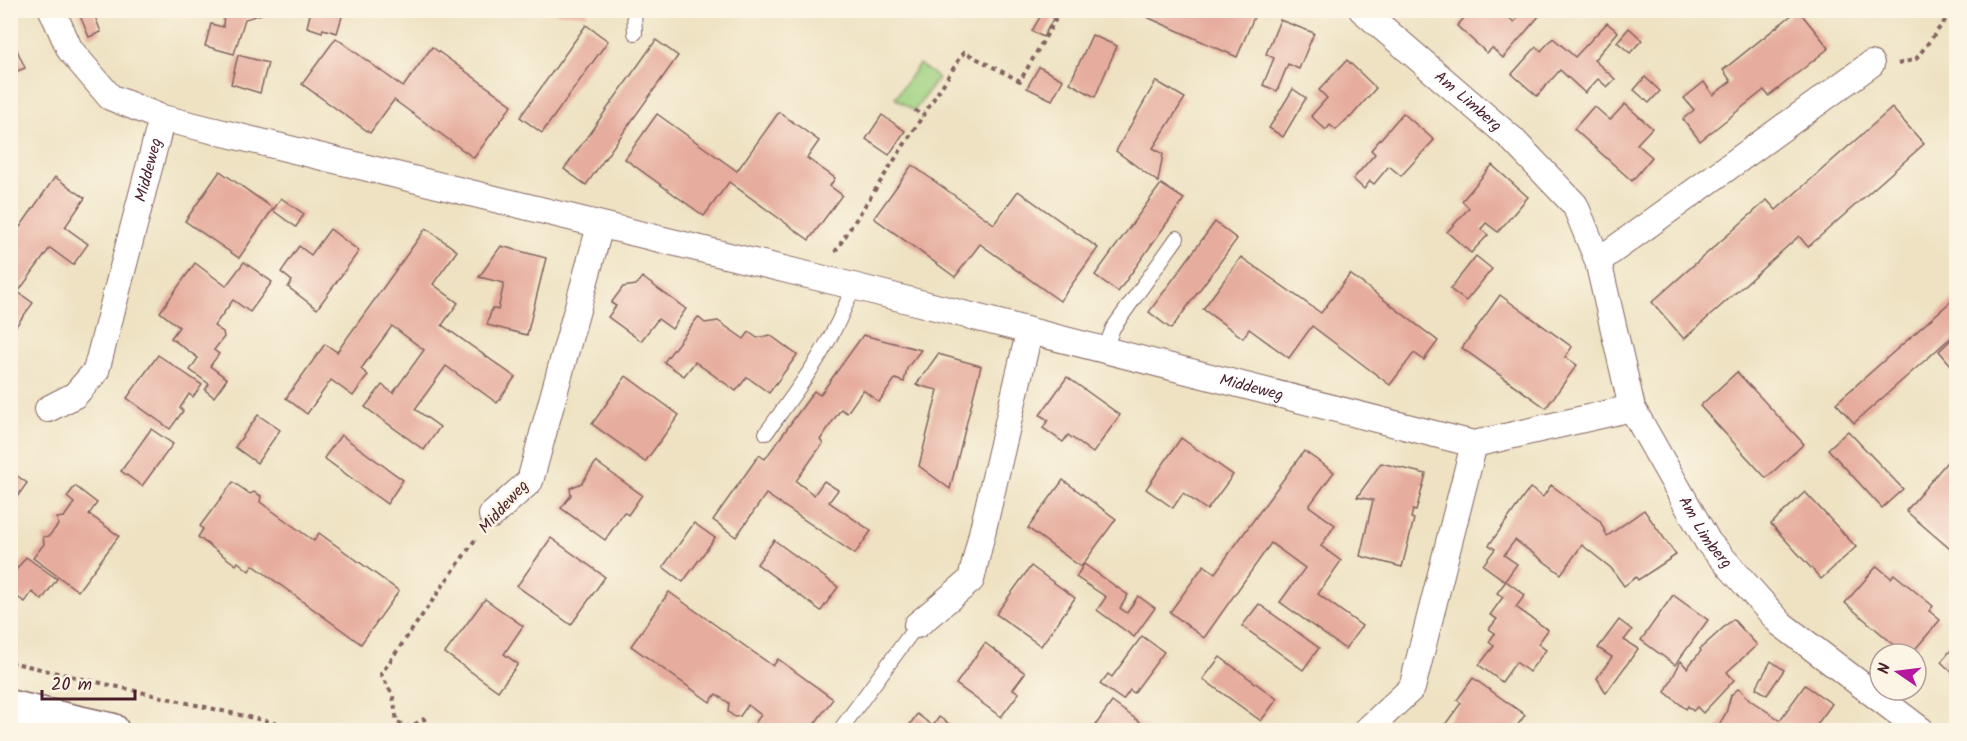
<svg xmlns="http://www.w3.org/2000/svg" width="1967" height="741" font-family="Kalam,sans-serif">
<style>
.green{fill:#a1d282;stroke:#767856;stroke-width:1.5}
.building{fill:#e6ac9d}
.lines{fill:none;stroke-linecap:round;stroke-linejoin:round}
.lane-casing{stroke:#836360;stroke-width:16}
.street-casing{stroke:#836360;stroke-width:28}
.primary-casing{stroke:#836360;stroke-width:36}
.path{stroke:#836360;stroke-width:4;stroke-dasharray:4.5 4.5;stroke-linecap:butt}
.lane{stroke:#fff;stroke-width:14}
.street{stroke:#fff;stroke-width:26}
.primary{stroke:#fff;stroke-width:33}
.labels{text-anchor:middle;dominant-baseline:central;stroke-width:4.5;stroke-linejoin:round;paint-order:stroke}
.street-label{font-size:16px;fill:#4a1f2b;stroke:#fcf5e5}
</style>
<rect width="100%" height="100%" fill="#fcf5e5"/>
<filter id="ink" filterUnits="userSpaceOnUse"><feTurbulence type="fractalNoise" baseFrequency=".0167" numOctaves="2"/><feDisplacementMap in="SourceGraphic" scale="12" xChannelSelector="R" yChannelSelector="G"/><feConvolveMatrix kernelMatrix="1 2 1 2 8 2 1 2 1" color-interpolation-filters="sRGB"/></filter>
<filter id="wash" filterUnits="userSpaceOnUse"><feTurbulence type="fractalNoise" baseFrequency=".008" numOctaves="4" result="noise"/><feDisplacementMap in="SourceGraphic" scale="24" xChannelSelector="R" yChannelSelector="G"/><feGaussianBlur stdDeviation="1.35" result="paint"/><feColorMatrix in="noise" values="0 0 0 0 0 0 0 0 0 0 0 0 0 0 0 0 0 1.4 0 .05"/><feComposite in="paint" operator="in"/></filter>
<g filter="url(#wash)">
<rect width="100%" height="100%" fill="#eee2c2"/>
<path class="green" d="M919 64 938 78 914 111 895 98Z"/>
<g id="blocks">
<g class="building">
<path d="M102 10 94 14 101 32 89 37 78 11Z"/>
<path d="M224 10H272V11L245 19 234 54 205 46 211 24 223 27Z"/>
<path d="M311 10H344L337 33 323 29 322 32 307 27Z"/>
<path d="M554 10H587V15L555 13Z"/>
<path d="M1044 10 1054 17 1043 37 1032 31Z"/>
<path d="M1131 10H1257L1237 57Z"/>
<path d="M1471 10H1500L1514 22 1524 10H1535L1540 15 1503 58 1492 48 1487 53 1457 26Z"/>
<path d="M1798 10 1829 48 1769 96 1764 90 1700 141 1683 119 1694 110 1684 98 1704 82 1713 95 1731 81 1723 70Z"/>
<path d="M1280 20 1314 33 1299 69 1288 64 1277 91 1263 85 1274 58 1266 54Z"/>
<path d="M1607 23 1618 32 1594 60 1615 79 1607 87 1598 79 1585 93 1560 70 1537 96 1512 74 1536 47 1541 51 1553 38 1575 57Z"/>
<path d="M586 25 608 41 542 133 520 117Z"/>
<path d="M1629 28 1642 40 1630 53 1617 42Z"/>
<path d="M10 34 25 68 10 74Z"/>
<path d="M1092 35 1117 46 1095 97 1070 83Z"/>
<path d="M336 38 403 87 432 47 512 105 474 158 394 100 370 133 302 84Z"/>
<path d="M656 40 678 56 586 185 564 169Z"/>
<path d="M238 55 268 63 260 93 231 84Z"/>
<path d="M1347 60 1376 88 1350 118 1349 117 1336 130 1330 125 1326 130 1311 116 1327 98 1319 90Z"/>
<path d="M1039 67 1063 80 1052 100 1027 88Z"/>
<path d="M1645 77 1660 91 1649 103 1634 90Z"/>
<path d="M1156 81 1185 98 1153 148 1163 154 1158 182 1116 151Z"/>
<path d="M1293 89 1306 98 1283 137 1269 128Z"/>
<path d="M1625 104 1652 128 1637 144 1652 157 1632 181 1574 129 1594 106 1610 120Z"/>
<path d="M1892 108 1924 144 1808 247 1799 236 1684 339 1652 302 1767 200 1776 210Z"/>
<path d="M779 112 819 141 807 158 835 178 830 186 842 195 809 240 729 182 704 216 625 159 657 114 737 171Z"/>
<path d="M1403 113 1434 140 1401 176 1389 166 1374 184 1370 181 1364 189 1353 179 1375 154 1371 150Z"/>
<path d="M882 115 905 131 889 155 866 139Z"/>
<path d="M912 165 994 224 1018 191 1098 248 1060 301 980 244 955 277 874 218Z"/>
<path d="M1492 165 1528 197 1498 232 1486 223 1481 229 1488 235 1471 253 1447 232 1469 208 1462 201Z"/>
<path d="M220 171 274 209 281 198 304 214 296 227 272 210 239 258 185 221Z"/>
<path d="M55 177 85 198 65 227 88 244 73 265 50 248 18 292 33 303 16 326 10 322V220L20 227Z"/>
<path d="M1161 184 1184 199 1118 292 1095 275Z"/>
<path d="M1215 222 1237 239 1171 329 1149 312Z"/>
<path d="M426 228 457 251 433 284 458 303 442 325 515 377 497 403 446 366 415 409 440 427 424 450 365 407 382 385 393 393 424 350 392 326 361 369 368 375 353 396 331 380 307 414 286 398 325 344 337 352Z"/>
<path d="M330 229 359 251 317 309 288 287 292 281 281 272 299 246 311 255Z"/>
<path d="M501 246 546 258 527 335 487 325 492 308 498 310 504 283 479 277Z"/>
<path d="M1476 256 1492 269 1466 301 1450 289Z"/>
<path d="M1241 257 1321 313 1350 274 1438 341 1424 360 1414 353 1390 385 1312 326 1289 358 1249 329 1243 338 1203 309Z"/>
<path d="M244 262 272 282 250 312 233 300 214 326 223 332 224 337 214 350 219 354 210 366 227 379 214 397 205 390 209 384 190 370 198 358 171 338 179 327 160 312 195 263 226 286Z"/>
<path d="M642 277 686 309 672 329 658 319 641 341 608 317 616 306 611 303 623 287 636 285Z"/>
<path d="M1500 295 1572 347 1565 357 1577 365 1546 408 1462 348Z"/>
<path d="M1956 297V333L1854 423 1836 403Z"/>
<path d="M698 317 705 323 718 321 744 339 749 332 757 338 770 335 797 355 769 393 747 377 736 391 695 362 684 376 664 362Z"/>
<path d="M863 335 921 350 907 368 904 382 895 379 879 402 863 390 847 413 841 409 820 440 823 443 796 481 814 495 824 481 838 490 829 502 871 531 855 554 766 494 736 537 713 520 759 455 765 459 814 391 820 395Z"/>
<path d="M1956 335V371L1939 351Z"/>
<path d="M938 354 981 366 950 489 919 466 938 390 916 385Z"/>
<path d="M158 355 202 385 193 397 189 394 180 408 183 411 170 429 127 398Z"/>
<path d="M1737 372 1804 444 1766 478 1700 406Z"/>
<path d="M626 376 679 415 645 462 592 424Z"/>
<path d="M1067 377 1120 415 1093 453 1068 435 1063 442 1043 428 1048 420 1040 415Z"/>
<path d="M258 415 280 430 257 463 235 447Z"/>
<path d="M151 429 173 444 142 486 121 471Z"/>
<path d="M1848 431 1903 489 1882 508 1828 449Z"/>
<path d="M341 435 403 480 387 504 324 458Z"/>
<path d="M1181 438 1233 475 1207 510 1183 493 1173 508 1146 489Z"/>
<path d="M1304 451 1334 472 1309 506 1335 525 1321 546 1341 561 1318 594 1362 626 1345 649 1280 602 1305 568 1271 543 1204 638 1170 612 1204 565 1215 573Z"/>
<path d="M1956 451V554L1906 511Z"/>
<path d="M596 462 642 495 628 515 624 512 605 540 561 508 571 495 570 488 582 483Z"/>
<path d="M1381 463 1426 474 1416 511 1413 510 1411 518 1414 519 1402 567 1360 556 1373 500 1357 497Z"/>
<path d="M16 475 27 483 10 507V482Z"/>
<path d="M1063 480 1116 519 1081 567 1028 528Z"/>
<path d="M233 482 250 494 254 492 261 496 260 502 314 541 319 533 399 591 361 644 253 565 249 571 238 562 236 565 198 537 203 529 200 526Z"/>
<path d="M1551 485 1600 521 1607 536 1644 510 1676 555 1638 580 1636 577 1624 586 1611 568 1582 545 1561 574 1515 540 1504 555 1517 564 1505 581 1483 565 1495 549 1489 545 1530 488 1543 497Z"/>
<path d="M75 486 97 503 89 514 119 536 78 591 33 558 44 544 43 537 49 536 58 525 57 518 64 517 74 503 67 497Z"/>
<path d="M1805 492 1856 547 1821 579 1771 524Z"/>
<path d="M694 523 715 538 683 582 663 567Z"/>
<path d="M551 538 605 577 571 625 517 586Z"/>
<path d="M774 540 838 587 821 611 757 564Z"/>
<path d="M26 557 57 579 42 600 32 592 25 602 10 592V578Z"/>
<path d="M1084 564 1128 595 1120 608 1127 613 1138 596 1155 608 1134 637 1097 610 1106 597 1076 577Z"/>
<path d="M1031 566 1075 598 1041 646 996 614Z"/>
<path d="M1877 566 1891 578 1894 574 1933 606 1929 611 1940 620 1911 654H1905L1845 603Z"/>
<path d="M1506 581 1525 595 1516 607 1548 630 1538 644 1546 650 1529 672 1516 662 1502 682 1479 665 1494 646 1489 642 1495 633 1489 629 1497 619 1490 615 1503 597 1497 593Z"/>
<path d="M669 592 773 666 778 659 833 699 810 730H766L755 723 761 715 748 705 740 716 735 717 728 712 729 703 716 694 710 702 631 646Z"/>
<path d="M1673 595 1708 620 1675 665 1641 640Z"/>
<path d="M485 599 523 626 504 654 518 664 498 691 445 653Z"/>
<path d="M1259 604 1319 648 1303 670 1242 626Z"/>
<path d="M1733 619 1757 645 1727 672 1734 680 1703 713 1697 707 1693 711 1688 706 1686 709 1665 692 1681 661 1687 668 1701 651 1700 649Z"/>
<path d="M1619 620 1632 630 1624 640 1638 649 1606 693 1597 678 1612 657 1598 648Z"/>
<path d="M1142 636 1164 652 1134 693 1130 690 1123 700 1100 684 1108 674 1112 677Z"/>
<path d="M985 643 1025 673 1013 689 1019 693 1001 717 956 684Z"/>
<path d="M1956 644V676L1941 662Z"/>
<path d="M1220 657 1277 699 1261 721 1203 679Z"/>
<path d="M1771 661 1784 670 1767 695 1756 688Z"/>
<path d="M1473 678 1525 715 1514 730H1451L1444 726 1461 703 1457 700Z"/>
<path d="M1805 685 1832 704 1813 730H1716L1726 713 1731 695 1739 688 1750 700 1780 720Z"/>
<path d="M1112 702 1151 730H1092Z"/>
<path d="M917 714 933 726 939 717 958 730H906Z"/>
</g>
</g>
</g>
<g filter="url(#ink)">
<use href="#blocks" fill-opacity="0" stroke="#836360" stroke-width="1.5"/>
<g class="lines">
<defs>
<g id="lane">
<path d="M634 10 635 33"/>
<path d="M1104 352 1113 328 1177 238"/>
<path d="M766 433C800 386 834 342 853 286"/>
<path d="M840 730 917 625"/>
</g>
<g id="street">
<path id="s1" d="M52 10 70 50 110 97 162 118 853 286 1474 444 1632 408"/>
<path id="s2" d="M1362 10 1511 138 1575 205 1598 261 1632 408 1708 542 1781 624 1921 730"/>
<path d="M1598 261 1871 64"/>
<path id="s3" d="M48 409 75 395 96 371 162 118"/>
<path d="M492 515 530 481 600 226"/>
<path d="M917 625 971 580 1029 333"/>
<path d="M1367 730 1412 688 1474 444"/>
</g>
<path id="primary" d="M10 707 112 730"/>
</defs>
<use href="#lane" class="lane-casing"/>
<use href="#street" class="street-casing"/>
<use href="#primary" class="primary-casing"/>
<g class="path">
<path d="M1898 64 1916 59 1953 10"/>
<path d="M915 110 923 116"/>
<path d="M835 252 964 52 1020 81 1061 10"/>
<path d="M10 662 305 730"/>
<path d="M427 730 424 719 410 727 397 722 393 696 381 674 477 537"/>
</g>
<use href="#lane" class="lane"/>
<use href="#street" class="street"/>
<use href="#primary" class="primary"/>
</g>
</g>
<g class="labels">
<g class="street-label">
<text stroke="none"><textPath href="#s2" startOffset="140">Am Limberg</textPath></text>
<text stroke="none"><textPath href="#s3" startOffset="270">Middeweg</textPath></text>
<text stroke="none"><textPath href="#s1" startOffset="1284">Middeweg</textPath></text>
<text transform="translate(504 507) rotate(-48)">Middeweg</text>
<text stroke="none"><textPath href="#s2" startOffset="645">Am Limberg</textPath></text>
</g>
</g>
<rect width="1967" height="741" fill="none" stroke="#fcf5e5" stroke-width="36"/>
<g transform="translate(1898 672) rotate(284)"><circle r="28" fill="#fcf5e5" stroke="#b59f9b" stroke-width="1.5"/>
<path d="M0-4.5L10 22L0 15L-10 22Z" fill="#b5179e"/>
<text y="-9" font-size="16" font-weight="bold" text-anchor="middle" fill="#4a1f2b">N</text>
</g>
<path d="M42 690v9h93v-9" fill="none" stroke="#4a1f2b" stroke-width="3"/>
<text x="51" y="690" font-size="18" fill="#4a1f2b" stroke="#fcf5e5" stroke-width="4.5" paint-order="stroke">20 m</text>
</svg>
